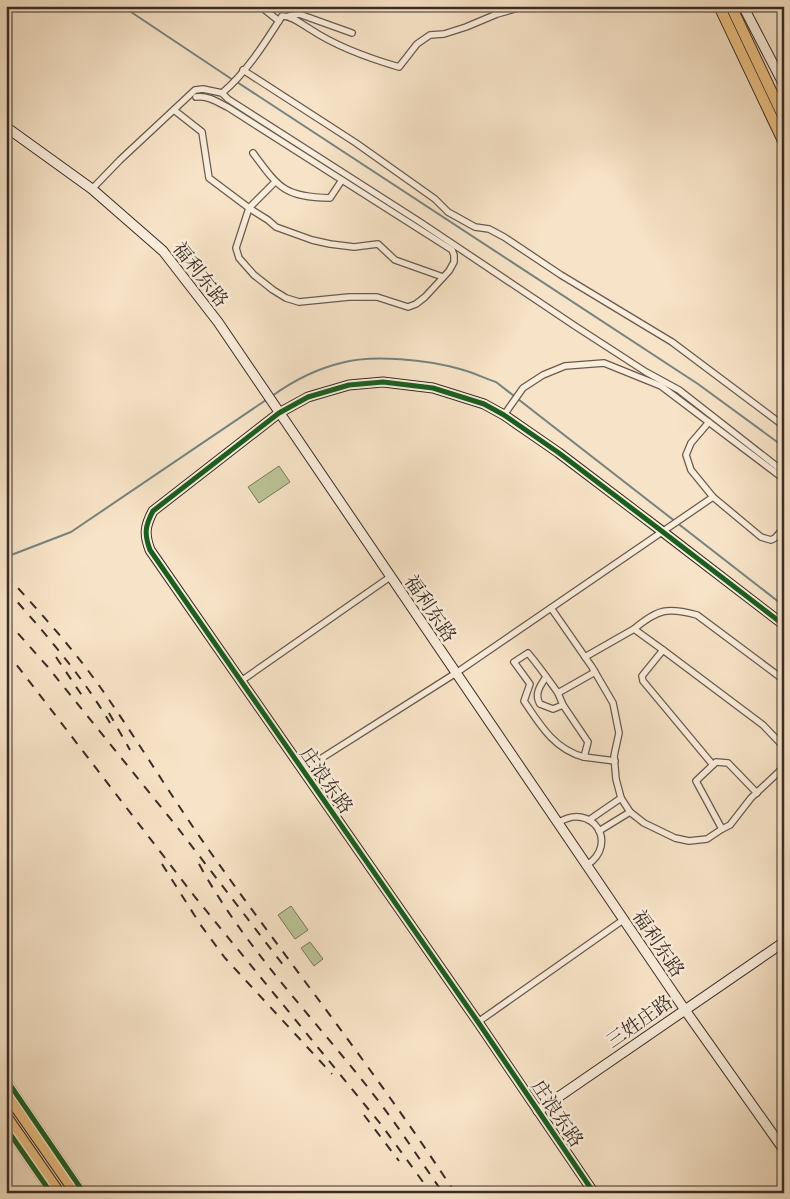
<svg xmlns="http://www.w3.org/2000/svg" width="790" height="1199" font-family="'Gentium Book Plus','Noto Serif SC',serif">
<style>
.green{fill:#bbc497;stroke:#7a785e}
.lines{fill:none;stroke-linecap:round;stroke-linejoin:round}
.stream{stroke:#76837f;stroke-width:2}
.street-casing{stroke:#685a4e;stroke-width:8}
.secondary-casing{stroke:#392c26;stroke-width:11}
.primary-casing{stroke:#392c26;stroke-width:11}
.highway-casing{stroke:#392c26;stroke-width:12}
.street{stroke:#faeddb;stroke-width:5.5}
.secondary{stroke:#faeddb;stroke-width:9}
.primary{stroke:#ecc284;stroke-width:9}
.highway{stroke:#ecc284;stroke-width:10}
.rail{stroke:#392c26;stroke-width:2;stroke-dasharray:9 9;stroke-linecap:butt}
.cycleway-casing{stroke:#faeddb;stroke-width:8}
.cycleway{stroke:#1b5e20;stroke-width:5}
.labels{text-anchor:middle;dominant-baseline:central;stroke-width:5;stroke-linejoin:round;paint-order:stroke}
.street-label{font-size:19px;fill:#392c26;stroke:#faeddb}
</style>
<rect width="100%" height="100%" fill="#f7e3c7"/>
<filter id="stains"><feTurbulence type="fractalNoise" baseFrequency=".004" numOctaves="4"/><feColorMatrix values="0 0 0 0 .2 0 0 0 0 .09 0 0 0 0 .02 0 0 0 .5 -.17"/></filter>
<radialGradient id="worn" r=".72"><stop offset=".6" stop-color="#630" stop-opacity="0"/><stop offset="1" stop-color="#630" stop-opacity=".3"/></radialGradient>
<g class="green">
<path d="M279 466 290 482 259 503 248 487Z"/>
<path d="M291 906 308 930 295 939 278 915Z"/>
<path d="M310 942 323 959 314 966 301 948Z"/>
</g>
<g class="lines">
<g class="stream">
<path d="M122 6 233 80"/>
<path d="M237 82 698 384 784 447"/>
<path d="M272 396C293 381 316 369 341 363 373 354 428 360 460 369 472 372 484 378 496 382L784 606"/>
<path d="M6 557 71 532 266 400"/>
</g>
<defs>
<g id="street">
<path d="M260 6 279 21"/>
<path d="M289 16 299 14 352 33"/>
<path d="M243 70 356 143 435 199 448 212 475 227 489 229 504 237 561 275 672 342 784 426"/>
<path d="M222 93 228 99 420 222 575 326 646 372 679 390 784 472"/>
<path d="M196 97C208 95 219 103 229 108L452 250 454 255V262L449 271 425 297 416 304 408 307 377 297H349L299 302 286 298 273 290 254 275 239 258 236 248 249 208 275 182"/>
<path d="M174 110 202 132 209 178 249 208 268 220 276 227 312 240 330 244 354 247 378 244 395 260 443 277"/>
<path d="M253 153C279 188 284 197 330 198L342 180"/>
<path d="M92 189 120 160 195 90 203 89 222 93C246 73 265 43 282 16 293 16 301 24 310 29 337 47 368 58 399 67L417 44 430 35 444 34 466 27 497 14 525 6"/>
<path d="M504 415 523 388 543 375 565 366 604 363 661 386 784 479"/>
<path d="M709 422 691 443 686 455 691 470 713 497 761 537 771 540 775 538 784 528"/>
<path d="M551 608 592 667 613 703 619 733 614 756 616 779 621 798 630 812 644 823 675 838 689 841 707 839 722 829 730 825 751 798 784 767"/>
<path d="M634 629C658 609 667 607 697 615L784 680"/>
<path d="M585 657 634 629 663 650"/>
<path d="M595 672 558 693 563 705 588 742 584 757 615 761"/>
<path d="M546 677C540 686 534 694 540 704L553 709 563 705"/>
<path d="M241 681 390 577"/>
<path d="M558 693C548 679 539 666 528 653L514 662 530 684 524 701C540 725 555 750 584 757"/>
<path d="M713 765 643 681 642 676 663 650 763 725 784 747"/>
<path d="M303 770 456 673 713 497"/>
<path d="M589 820 621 798"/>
<path d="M558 823C591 801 620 843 587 865"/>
<path d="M722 829 696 781 716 762 728 763 757 793"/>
<path d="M599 831 630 812"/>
<path d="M478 1022 623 920"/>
<path d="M6 1079 84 1193"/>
<path d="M6 1128 51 1193"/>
</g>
<g id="secondary">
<path d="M743 6 784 85"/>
<path d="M6 127 92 189 163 251 218 322 685 1010 784 1150"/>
<path d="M538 1111 784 942"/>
<path d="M594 1193 478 1022 150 550C144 534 145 526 153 511L279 413 308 397 349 385 383 382 433 388 484 404 504 415 559 453 663 532 784 625"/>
</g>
<g id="primary">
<path d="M6 1094 75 1193"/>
<path d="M6 1115 60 1193"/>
</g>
<g id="highway">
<path d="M719 6 784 143"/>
<path d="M731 6 784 118"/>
</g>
</defs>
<use href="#street" class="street-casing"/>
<use href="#secondary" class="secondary-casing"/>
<use href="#primary" class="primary-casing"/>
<use href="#highway" class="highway-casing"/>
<use href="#street" class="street"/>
<use href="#secondary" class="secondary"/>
<use href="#primary" class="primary"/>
<use href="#highway" class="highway"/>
<g class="rail">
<path d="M6 575C38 610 70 645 98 684 137 739 172 798 211 853 292 967 379 1076 455 1193"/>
<path d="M6 589C43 631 81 674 110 723"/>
<path d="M6 620 47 666 174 823 287 970"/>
<path d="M6 651 195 897 383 1127 431 1193"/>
<path d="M56 657 85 700"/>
<path d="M109 713 130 750"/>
<path d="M162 864 200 924 225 958 332 1074"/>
<path d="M199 864C247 952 319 1023 380 1103 402 1132 422 1163 443 1193"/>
<path d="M364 1115 399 1161"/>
</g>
<defs>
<g id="cycleway">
<path d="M6 1079 84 1193"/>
<path d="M6 1128 51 1193"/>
<path d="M594 1193 478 1022 150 550C144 534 145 526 153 511L279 413 308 397 349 385 383 382 433 388 484 404 504 415 559 453 663 532 784 625"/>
</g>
</defs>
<use href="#cycleway" class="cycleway-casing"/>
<use href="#cycleway" class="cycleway"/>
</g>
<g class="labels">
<g class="street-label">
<text transform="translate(201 274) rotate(52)">福利东路</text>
<text transform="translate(431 608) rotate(56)">福利东路</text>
<text transform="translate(327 780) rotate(55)">庄浪东路</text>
<text transform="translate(659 943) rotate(56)">福利东路</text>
<text transform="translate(639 1021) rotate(-35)">三姓庄路</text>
<text transform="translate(558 1113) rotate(56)">庄浪东路</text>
</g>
</g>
<rect width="790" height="1199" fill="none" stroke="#f7e3c7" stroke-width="25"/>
<rect x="8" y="8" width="775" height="1184" fill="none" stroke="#392c26" stroke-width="2.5"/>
<rect x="12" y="12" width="765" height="1174" fill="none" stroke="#392c26"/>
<rect width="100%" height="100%" filter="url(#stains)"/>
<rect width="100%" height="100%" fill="url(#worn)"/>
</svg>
